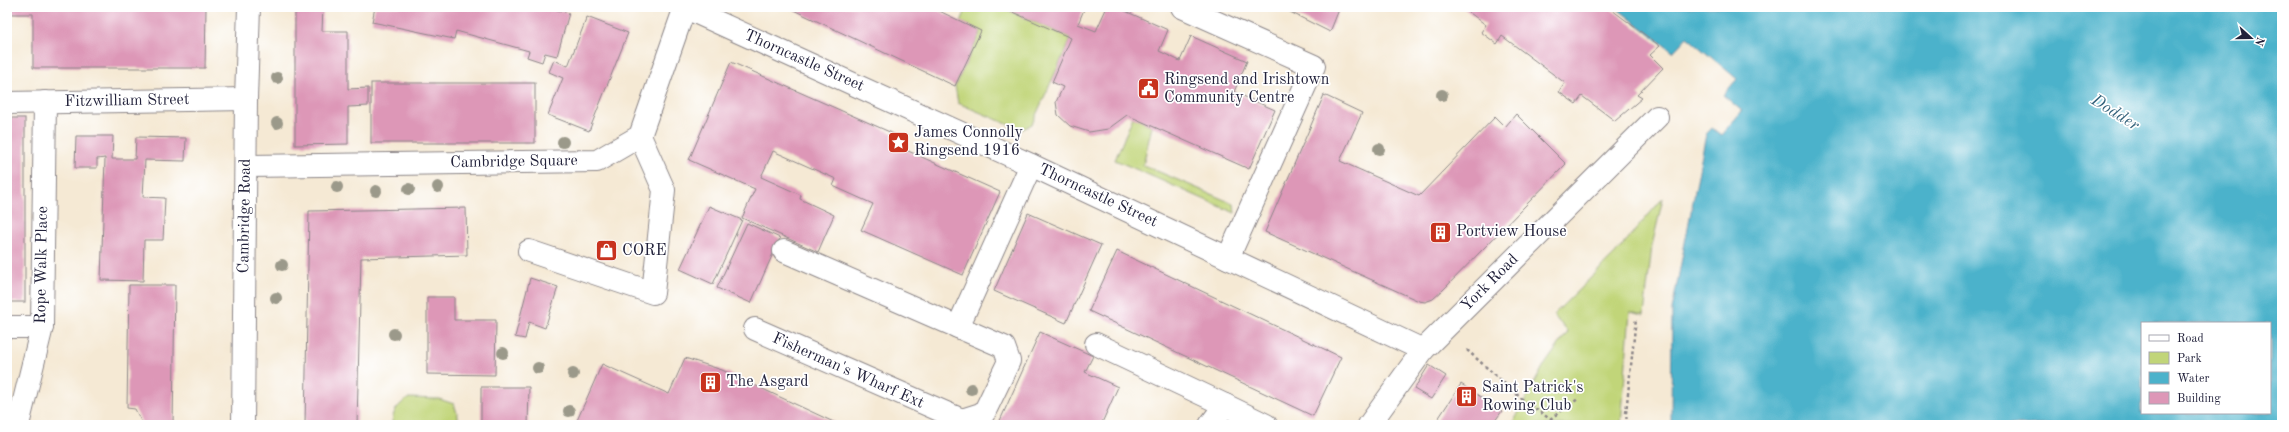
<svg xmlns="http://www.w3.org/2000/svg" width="2289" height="432" font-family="'Old Standard TT',serif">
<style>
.green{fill:#c1d579;stroke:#727c5a}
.water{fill:#4cb2cb;stroke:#376a83;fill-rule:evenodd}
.building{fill:#dd97b7}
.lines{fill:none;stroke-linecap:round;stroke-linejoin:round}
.minor-casing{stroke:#8c8688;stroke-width:24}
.path{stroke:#8c8688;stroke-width:2.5;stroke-dasharray:3 3;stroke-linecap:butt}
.minor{stroke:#fff;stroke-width:22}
.tree{fill:#9b998a}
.labels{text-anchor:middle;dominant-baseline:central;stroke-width:3.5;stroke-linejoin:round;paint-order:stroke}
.street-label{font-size:16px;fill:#22223b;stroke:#fff}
.poi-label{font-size:16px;fill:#22223b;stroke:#fff;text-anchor:start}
.water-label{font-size:17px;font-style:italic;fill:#35637c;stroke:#fff}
</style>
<rect width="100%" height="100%" fill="#fff"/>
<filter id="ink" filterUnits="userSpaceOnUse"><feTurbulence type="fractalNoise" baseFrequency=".025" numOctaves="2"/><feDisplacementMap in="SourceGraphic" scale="8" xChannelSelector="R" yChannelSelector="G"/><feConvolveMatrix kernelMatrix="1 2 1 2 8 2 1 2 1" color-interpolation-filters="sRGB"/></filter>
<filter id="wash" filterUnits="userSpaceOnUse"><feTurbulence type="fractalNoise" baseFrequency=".012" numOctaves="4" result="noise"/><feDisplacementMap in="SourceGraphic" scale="16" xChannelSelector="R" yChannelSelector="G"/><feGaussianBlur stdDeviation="0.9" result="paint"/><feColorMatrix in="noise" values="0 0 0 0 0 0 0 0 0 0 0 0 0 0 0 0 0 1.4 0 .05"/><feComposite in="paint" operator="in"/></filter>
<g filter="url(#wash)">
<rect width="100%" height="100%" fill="#f5e9d4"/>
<g class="green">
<path d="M967 7H1001L1071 38 1032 124 1021 130 958 103 955 86 981 31 961 22Z"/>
<path d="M1133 117 1152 126 1143 165 1234 204 1235 213 1115 160Z"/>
<path d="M1663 198 1652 246 1644 315 1630 312 1621 425H1512L1543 367 1568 332 1553 315 1615 254Z"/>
<path d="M409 398 439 399 454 404 458 416V425H392C392 411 398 405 409 398Z"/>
</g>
<path class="water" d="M1615 7H2282V425H1671L1672 310 1706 134 1712 128 1721 135 1742 111 1723 95 1737 79 1687 37 1673 52ZM2142 323H2270V413H2142Z"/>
<g id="blocks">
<g class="building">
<path d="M7 7H206L205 68H33V14H7Z"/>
<path d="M295 7H323L322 31H348V89L368 88V106L348 107V144L295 145Z"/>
<path d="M375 7H546L569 13 557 56 545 53 542 62 527 57 529 51 456 31 454 39 372 22Z"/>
<path d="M787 7H931L981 31 955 86Z"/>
<path d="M1001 7H1085L1078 24 1096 31 1107 7H1116L1168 30 1159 51 1180 61 1191 36 1247 61 1234 92 1275 110 1249 169 1127 115 1108 129 1089 132 1070 126 1058 115 1056 102 1063 87 1052 82 1071 38Z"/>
<path d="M1280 7H1340L1330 32Z"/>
<path d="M1462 7H1608L1660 46 1650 55 1663 68 1637 95 1642 98 1615 121 1582 96 1576 104 1559 92 1565 83 1502 36 1497 44 1481 32 1486 25Z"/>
<path d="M587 17 628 33 589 131 548 115 563 78 549 72 554 60 568 66Z"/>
<path d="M731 62 901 137 897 146 1000 192 963 275 861 230 873 204 833 186 836 179 773 151 761 177 801 195 800 199 834 215 818 252 742 218 755 189 689 160Z"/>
<rect x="371" y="83" width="164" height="60"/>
<path d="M1324 95 1362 113 1340 161 1419 196 1495 117 1505 127 1516 114 1566 164 1443 290 1433 299 1425 302 1419 301 1265 232Z"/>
<rect x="7" y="118" width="18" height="184"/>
<path d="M76 136H113L112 159H135L136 137 186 138 185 161 145 160 143 197 165 198 163 240H144L143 281 101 280 105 158 97 159V168H75Z"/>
<path d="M709 206 742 220 713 284 680 269Z"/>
<path d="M466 208 467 255 361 258 357 425H305L309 211Z"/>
<path d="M1028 213 1101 245 1066 323 994 291Z"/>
<path d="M747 223 780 238 751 303 717 288Z"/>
<path d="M1117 251 1341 357 1313 416 1089 311Z"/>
<path d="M530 278 558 287 545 328 529 322 525 339 515 337Z"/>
<path d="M129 285H175L173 425H143L135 409 127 408Z"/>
<path d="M427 297H454V320H496L495 375 427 374Z"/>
<path d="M1040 332 1093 356 1085 372 1118 387 1101 425H998Z"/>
<path d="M685 358 722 370 840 425H575L602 364 669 394Z"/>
<path d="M1429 365 1446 376 1431 399 1414 389Z"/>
<path d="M1461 384 1502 411 1492 425H1434Z"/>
<path d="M481 387H529L528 425H481Z"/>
</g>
</g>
</g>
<g filter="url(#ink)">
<use href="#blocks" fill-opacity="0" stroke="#8c8688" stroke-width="1"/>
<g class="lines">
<defs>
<g id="minor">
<path d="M684 7 1031 165 1423 350"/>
<path d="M1182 7 1314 66 1228 258"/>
<path d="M7 103 246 99"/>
<path d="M246 166 597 161 640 136 685 7"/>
<path d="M529 251 653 293 664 190 640 136"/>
<path d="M784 251 958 327 1031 165"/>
<path d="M7 327H42"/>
<path d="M755 329 962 420 984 413 1009 361 1004 347 958 327"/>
<path d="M1096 344 1225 405"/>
<path d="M18 425 42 327 45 102"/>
<path d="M243 425 246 99 249 7"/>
<path d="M1210 425 1225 405 1266 425"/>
<path d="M1369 425 1423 350 1657 117"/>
</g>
</defs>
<use href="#minor" class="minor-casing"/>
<g class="path">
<path d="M1467 350 1522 399 1558 425"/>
<path d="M1550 419 1578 399"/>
<path d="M1627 425 1626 413 1636 318"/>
</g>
<use href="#minor" class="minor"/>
</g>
<g class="tree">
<circle cx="277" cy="78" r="6"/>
<circle cx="1442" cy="95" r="6"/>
<circle cx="277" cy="123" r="6"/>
<circle cx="563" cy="142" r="6"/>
<circle cx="1379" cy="149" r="6"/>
<circle cx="337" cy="187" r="6"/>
<circle cx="438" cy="187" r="6"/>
<circle cx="409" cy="189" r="6"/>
<circle cx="376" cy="191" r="6"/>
<circle cx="282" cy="265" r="6"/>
<circle cx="276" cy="298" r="6"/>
<circle cx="394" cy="334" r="6"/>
<circle cx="503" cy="353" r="6"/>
<circle cx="538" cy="368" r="6"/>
<circle cx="573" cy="374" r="6"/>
<circle cx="971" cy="389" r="6"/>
<circle cx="569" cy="411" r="6"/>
</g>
</g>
<defs>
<symbol id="civic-square" viewBox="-11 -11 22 22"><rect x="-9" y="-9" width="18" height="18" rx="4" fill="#c8321e" stroke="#fff"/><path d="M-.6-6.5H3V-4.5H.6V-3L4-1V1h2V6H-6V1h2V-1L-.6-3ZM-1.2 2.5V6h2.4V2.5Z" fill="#fff"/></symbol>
<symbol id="sight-square" viewBox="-11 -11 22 22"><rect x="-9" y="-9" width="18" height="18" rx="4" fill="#c8321e" stroke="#fff"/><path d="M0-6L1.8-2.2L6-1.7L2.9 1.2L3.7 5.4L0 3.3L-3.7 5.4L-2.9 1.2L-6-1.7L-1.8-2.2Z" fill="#fff"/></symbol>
<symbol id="building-square" viewBox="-11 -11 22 22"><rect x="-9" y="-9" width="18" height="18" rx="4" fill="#c8321e" stroke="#fff"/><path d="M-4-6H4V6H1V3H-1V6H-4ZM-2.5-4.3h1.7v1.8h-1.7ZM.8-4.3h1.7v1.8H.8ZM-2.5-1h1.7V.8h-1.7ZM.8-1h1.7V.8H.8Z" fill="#fff"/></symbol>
<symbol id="shop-square" viewBox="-11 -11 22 22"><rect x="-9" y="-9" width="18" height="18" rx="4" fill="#c8321e" stroke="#fff"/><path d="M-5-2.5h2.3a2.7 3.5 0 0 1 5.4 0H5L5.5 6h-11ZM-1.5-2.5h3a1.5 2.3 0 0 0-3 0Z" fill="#fff"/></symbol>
</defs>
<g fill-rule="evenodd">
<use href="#civic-square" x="1136" y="76" width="25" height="25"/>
<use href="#sight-square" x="886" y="130" width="25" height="25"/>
<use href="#building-square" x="1428" y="220" width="25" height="25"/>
<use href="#shop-square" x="594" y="238" width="25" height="25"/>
<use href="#building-square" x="698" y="370" width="25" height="25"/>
<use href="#building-square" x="1454" y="384" width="25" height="25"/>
</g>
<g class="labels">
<g class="street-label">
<text transform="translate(804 61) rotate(24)">Thorncastle Street</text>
<text transform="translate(127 101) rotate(-1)">Fitzwilliam Street</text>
<text transform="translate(514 162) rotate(-1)">Cambridge Square</text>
<text transform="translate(1098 196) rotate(25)">Thorncastle Street</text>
<text transform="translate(245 216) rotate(-89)">Cambridge Road</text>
<text transform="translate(42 265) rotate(-89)">Rope Walk Place</text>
<text transform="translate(1490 283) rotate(-45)">York Road</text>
<text transform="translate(848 371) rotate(24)">Fisherman's Wharf Ext</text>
</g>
<g class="poi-label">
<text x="1164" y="80">Ringsend and Irishtown<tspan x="1164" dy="18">Community Centre</tspan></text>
<text x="914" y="133">James Connolly<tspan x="914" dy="18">Ringsend 1916</tspan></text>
<text x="1456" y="232">Portview House</text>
<text x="622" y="251">CORE</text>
<text x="726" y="382">The Asgard</text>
<text x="1482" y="388">Saint Patrick's<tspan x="1482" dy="18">Rowing Club</tspan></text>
</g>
<g class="water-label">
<text transform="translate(2115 113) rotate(32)">Dodder</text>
</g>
</g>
<rect width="2289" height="432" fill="none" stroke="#fff" stroke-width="24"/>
<rect x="2141" y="322" width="130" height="92" fill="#ffffff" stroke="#a7a7b1"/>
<rect x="2149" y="335" width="20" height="6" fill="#ffffff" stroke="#a7a7b1"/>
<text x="2177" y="342" font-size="12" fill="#22223b">Road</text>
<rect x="2149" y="352" width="20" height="12" fill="#c1d579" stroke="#a7a7b1"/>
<text x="2177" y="362" font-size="12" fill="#22223b">Park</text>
<rect x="2149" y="372" width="20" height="12" fill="#4cb2cb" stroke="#a7a7b1"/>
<text x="2177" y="382" font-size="12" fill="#22223b">Water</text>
<rect x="2149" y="392" width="20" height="12" fill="#dd97b7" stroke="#a7a7b1"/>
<text x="2177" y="402" font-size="12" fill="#22223b">Building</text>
<g transform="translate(2251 38) rotate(111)" stroke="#ffffff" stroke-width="3" paint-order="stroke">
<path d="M0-3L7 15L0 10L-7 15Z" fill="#22223b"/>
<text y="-6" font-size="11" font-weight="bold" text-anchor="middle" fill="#22223b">N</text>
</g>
</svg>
